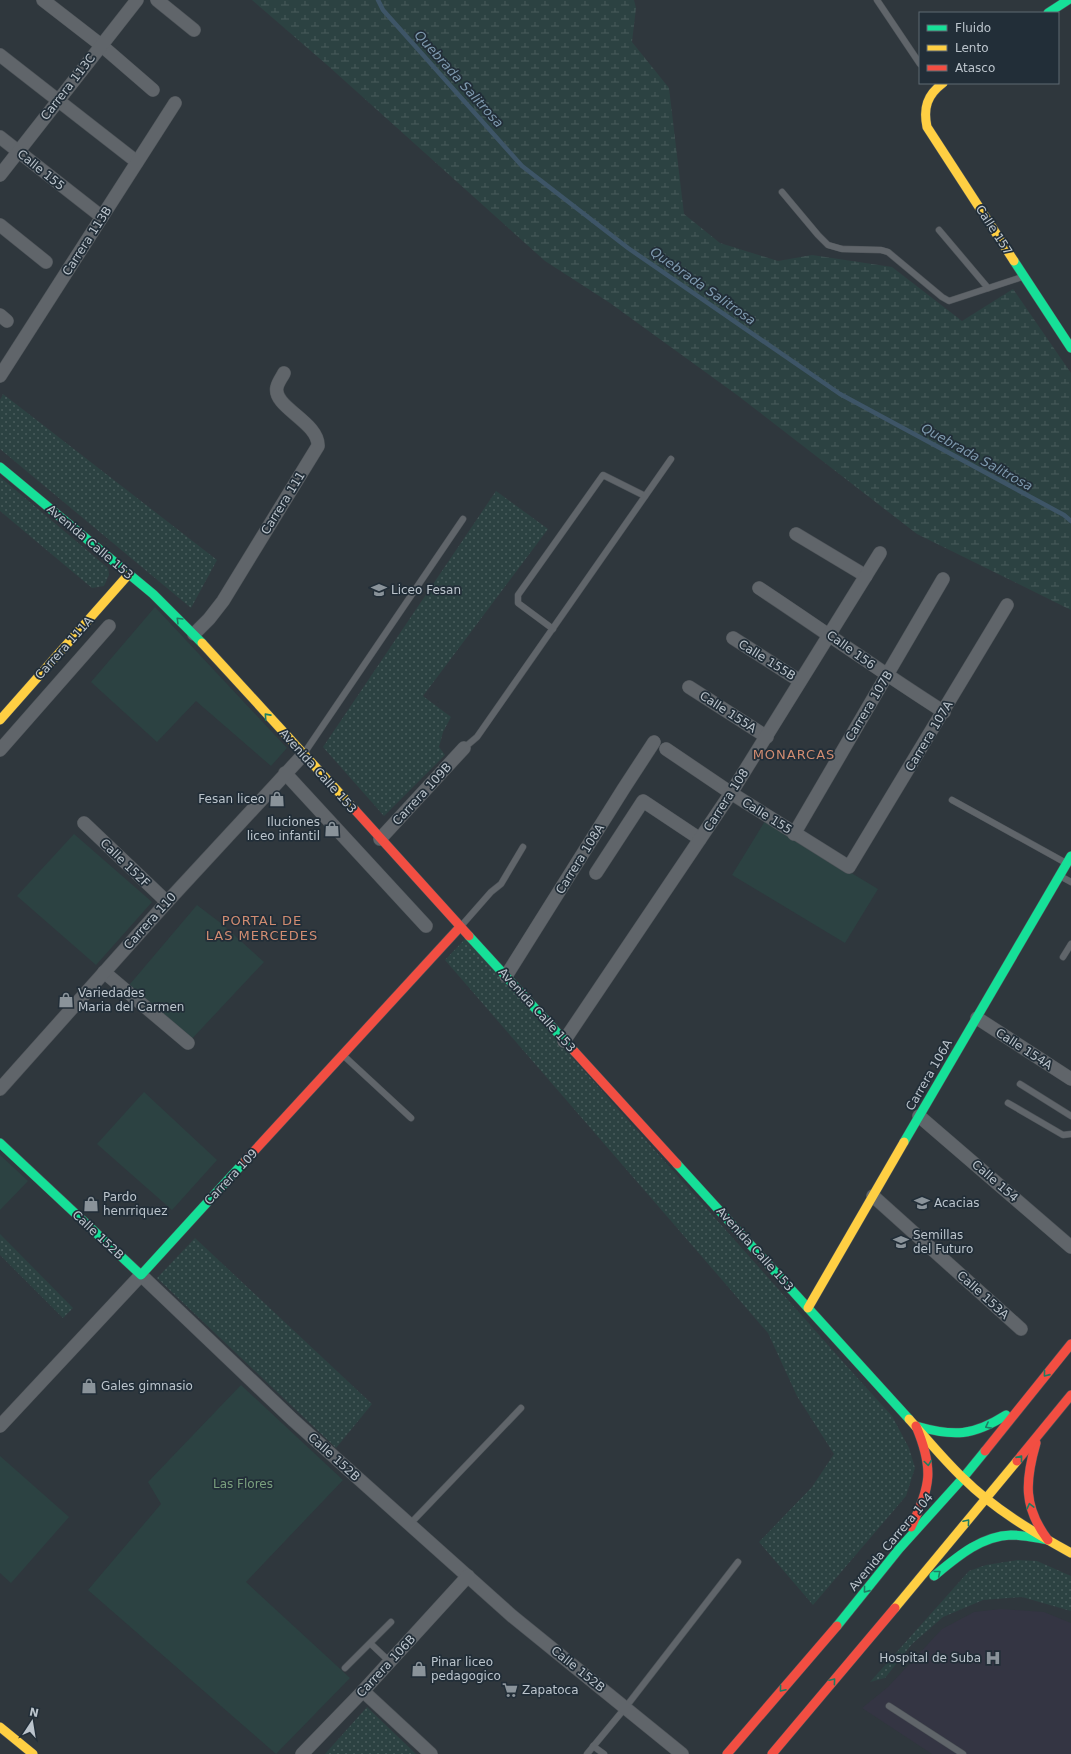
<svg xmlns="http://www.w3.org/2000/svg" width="1071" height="1754" font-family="'DejaVu Sans',sans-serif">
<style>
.medical{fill:#343543}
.grass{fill:url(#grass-dots)}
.wetland{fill:url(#wetland-marsh)}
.park{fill:#2c4242}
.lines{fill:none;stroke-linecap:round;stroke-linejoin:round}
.stream{stroke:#3e5567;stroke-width:4.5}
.lane-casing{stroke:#4d5358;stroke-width:7}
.street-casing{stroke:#4d5358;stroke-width:14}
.fast-casing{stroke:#4d5358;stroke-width:10}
.slow-casing{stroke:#4d5358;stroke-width:10}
.jam-casing{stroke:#4d5358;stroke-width:10}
.lane{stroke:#60656a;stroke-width:6}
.street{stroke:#60656a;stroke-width:13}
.fast{stroke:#16e098;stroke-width:9}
.slow{stroke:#ffcf43;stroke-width:9}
.jam{stroke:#f24e42;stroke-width:9}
.oneway{stroke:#1d7e63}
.labels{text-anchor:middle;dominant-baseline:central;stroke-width:3.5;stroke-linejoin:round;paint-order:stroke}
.street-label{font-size:12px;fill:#bbc4cc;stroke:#222e38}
.poi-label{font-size:12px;fill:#bbc4cc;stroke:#222e38;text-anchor:start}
.park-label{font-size:12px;fill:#7aa07e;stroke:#222e38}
.water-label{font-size:13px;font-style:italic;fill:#7d98ad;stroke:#222e38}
.neighbourhood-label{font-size:13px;letter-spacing:1px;fill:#d18c71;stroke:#222e38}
</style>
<defs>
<pattern id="grass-dots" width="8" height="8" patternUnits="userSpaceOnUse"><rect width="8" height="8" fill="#2c4242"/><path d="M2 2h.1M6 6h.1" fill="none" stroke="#495c5c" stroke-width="1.8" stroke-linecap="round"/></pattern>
<pattern id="wetland-marsh" width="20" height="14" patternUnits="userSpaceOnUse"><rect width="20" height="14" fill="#2c4242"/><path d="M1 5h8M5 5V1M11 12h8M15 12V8" fill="none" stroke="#495c5c"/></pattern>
</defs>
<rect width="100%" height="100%" fill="#2f373d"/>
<path class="medical" d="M1001 1609 1044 1612 1071 1623V1754H932L862 1708 888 1687 942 1629 974 1612Z"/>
<g class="grass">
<path d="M3 394 217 560 191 608 0 449V400Z"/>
<path d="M0 477 108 568 109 575 104 586 92 588 0 511Z"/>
<path d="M496 491 548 529 423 696 451 717 443 732 439 747 445 755 384 816 323 747Z"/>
<path d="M466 938 852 1372 892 1416 909 1448 915 1468 906 1496 813 1605 759 1542 812 1487 834 1454 797 1396 768 1333 445 960Z"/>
<path d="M0 1234 73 1308 63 1318 0 1255Z"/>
<path d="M195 1238 372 1404 336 1448 157 1278Z"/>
<path d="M1018 1560 1037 1561 1071 1576V1611L1022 1597 983 1600 943 1617 912 1644 885 1678 870 1682 969 1571 986 1565Z"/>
<path d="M367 1707 416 1754H325Z"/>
</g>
<path class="wetland" d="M252 0H634L636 8 632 42 669 88 684 214 720 243 778 261 812 255 892 267 962 321 1013 289 1071 373V610L917 534 737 395 610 303 545 261 326 64Z"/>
<g class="park">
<path d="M155 607 287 748 271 766 196 701 157 742 91 682Z"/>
<path d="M765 821 878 889 845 943 732 875Z"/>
<path d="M74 834 152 902 96 965 17 896Z"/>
<path d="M197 905 222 924 264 962 188 1043 125 990Z"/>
<path d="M144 1092 217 1160 172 1210 97 1144Z"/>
<path d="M0 1155 28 1181 0 1210Z"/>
<path d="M241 1385 343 1480 246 1582 350 1678 276 1754 88 1590 161 1504 148 1482Z"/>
<path d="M0 1456 69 1517 11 1583 0 1573Z"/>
</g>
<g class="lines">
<path class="stream" d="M378 0 383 10 522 166 628 248 840 394 1064 515 1071 521"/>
<defs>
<g id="lane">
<path d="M877 0 920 64"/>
<path d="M782 192 818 235 828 245 842 249 881 250 888 252 942 297 949 301 1022 277"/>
<path d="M939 230 988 288"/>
<path d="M553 629 518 603V595L603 475 645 496"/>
<path d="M464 748 477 737 671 459"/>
<path d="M305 752 463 519"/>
<path d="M952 800 1066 863"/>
<path d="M1060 876 1071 882"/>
<path d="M462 925 491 892 501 884 523 847"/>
<path d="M1063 957 1071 944"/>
<path d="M344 1056 411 1118"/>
<path d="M1020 1084 1071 1116"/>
<path d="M1008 1103 1063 1135 1071 1134"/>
<path d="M410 1524 521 1408"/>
<path d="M371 1644 390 1662"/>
<path d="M345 1668 391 1622"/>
<path d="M889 1706 963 1754"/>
<path d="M593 1746 604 1754"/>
<path d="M587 1754 625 1708 738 1562"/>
</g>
<g id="street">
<path d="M43 0 101 45 153 90"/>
<path d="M157 0 194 30"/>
<path d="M0 55 137 162"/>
<path d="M0 137 102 217"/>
<path d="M0 175 137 0"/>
<path d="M0 225 46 262"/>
<path d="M0 315 7 321"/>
<path d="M0 376 175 103"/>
<path d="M796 534 866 576"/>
<path d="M759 588C821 629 881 672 944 712"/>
<path d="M194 634 209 619 223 601 318 446C319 422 272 407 277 387 278 382 282 377 284 373"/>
<path d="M733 638 800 681"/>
<path d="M689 687 767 737"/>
<path d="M666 749 731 793 849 867 1007 605"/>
<path d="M0 750 109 626"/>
<path d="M285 773 426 926"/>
<path d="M84 823 167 902"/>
<path d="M794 834 943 579"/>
<path d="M380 839 464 748"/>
<path d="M596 873 643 801 700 839"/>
<path d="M104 972 188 1043"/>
<path d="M506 976 624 788 654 742"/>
<path d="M977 1018 1071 1079"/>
<path d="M564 1041 731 793 880 553"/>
<path d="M0 1089 167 902 303 755"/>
<path d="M919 1116 1071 1247"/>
<path d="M873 1196 1021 1329"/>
<path d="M0 1426 141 1275 293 1420 512 1616 682 1754"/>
<path d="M363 1691 431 1754"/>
<path d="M302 1754 363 1691 468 1576"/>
</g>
<g id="fast">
<path d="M1048 13 1068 0"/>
<path d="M1014 261 1071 348"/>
<path d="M0 467 153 594 202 643"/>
<path d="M469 936 574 1051"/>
<path d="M904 1142 1071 856"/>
<path d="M0 1143 141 1275 245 1161"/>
<path d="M677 1164 909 1419"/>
<path d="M916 1426C954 1437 973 1436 1006 1415"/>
<path d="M934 1576C957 1557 981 1536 1011 1535 1024 1535 1036 1538 1048 1540"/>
<path d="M837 1626 899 1549 963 1478 985 1451"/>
</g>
<g id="slow">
<path d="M943 83C927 95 923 108 927 127L1014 261"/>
<path d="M202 643 355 810"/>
<path d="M0 720 128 575"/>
<path d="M808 1308 904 1142"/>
<path d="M909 1419C927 1439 944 1460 963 1478 994 1509 1033 1532 1071 1553"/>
<path d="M895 1608 1017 1461"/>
<path d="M0 1727 33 1754"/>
</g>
<g id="jam">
<path d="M355 810 469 936"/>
<path d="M574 1051 677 1164"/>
<path d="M245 1161 460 927"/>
<path d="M1036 1443C1025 1481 1023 1507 1048 1540"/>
<path d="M985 1451 1071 1344"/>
<path d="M1017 1461 1071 1395"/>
<path d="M911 1527C931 1486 934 1469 916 1426"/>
<path d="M727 1754 837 1626"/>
<path d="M772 1754 895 1608"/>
</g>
</defs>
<use href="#lane" class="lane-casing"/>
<use href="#street" class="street-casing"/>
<use href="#fast" class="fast-casing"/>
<use href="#slow" class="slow-casing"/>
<use href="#jam" class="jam-casing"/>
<use href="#lane" class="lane"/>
<use href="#street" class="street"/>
<use href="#fast" class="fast"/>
<use href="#slow" class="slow"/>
<use href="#jam" class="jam"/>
</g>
<defs><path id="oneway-chevron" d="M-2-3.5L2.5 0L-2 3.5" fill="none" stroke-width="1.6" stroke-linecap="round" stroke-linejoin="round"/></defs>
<g class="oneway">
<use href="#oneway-chevron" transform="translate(179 620) rotate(-135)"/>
<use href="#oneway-chevron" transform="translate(267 716) rotate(-132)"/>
<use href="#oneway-chevron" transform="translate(1046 1374) rotate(129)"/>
<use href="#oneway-chevron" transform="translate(988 1426) rotate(152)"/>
<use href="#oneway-chevron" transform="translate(1020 1458) rotate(-51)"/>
<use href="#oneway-chevron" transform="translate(928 1463) rotate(82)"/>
<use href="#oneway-chevron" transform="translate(1030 1506) rotate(-104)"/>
<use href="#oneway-chevron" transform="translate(967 1522) rotate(-50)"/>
<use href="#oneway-chevron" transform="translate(938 1573) rotate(-39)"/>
<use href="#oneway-chevron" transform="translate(866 1590) rotate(129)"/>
<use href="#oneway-chevron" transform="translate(833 1681) rotate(-50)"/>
<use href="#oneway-chevron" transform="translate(782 1689) rotate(130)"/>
</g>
<defs>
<symbol id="school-bare" viewBox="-9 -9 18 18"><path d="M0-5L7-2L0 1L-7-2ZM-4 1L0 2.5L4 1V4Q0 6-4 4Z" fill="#8a939a" stroke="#222e38" stroke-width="2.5" paint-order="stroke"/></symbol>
<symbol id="shop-bare" viewBox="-9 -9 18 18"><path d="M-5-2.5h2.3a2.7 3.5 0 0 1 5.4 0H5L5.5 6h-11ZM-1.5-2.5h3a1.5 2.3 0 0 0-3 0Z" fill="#8a939a" stroke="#222e38" stroke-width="2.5" paint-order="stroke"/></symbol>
<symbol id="hospital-bare" viewBox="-9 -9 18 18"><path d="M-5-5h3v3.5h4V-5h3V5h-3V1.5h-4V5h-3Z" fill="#8a939a" stroke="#222e38" stroke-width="2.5" paint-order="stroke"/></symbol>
<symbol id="supermarket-bare" viewBox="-9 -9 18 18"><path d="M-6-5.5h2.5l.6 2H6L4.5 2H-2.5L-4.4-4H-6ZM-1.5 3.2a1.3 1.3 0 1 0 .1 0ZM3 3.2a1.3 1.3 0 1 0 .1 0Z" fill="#8a939a" stroke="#222e38" stroke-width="2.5" paint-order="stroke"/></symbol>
</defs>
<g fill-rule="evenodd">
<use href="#school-bare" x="368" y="579" width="22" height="22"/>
<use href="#shop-bare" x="266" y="788" width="22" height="22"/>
<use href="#shop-bare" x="321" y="818" width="22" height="22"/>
<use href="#shop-bare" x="55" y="989" width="22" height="22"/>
<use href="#school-bare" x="911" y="1192" width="22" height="22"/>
<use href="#shop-bare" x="80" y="1193" width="22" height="22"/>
<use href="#school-bare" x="890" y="1231" width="22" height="22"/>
<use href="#shop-bare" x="78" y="1375" width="22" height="22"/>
<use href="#hospital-bare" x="982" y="1647" width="22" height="22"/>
<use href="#shop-bare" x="408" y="1658" width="22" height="22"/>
<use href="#supermarket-bare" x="499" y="1679" width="22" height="22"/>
</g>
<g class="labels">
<g class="street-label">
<text transform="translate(68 87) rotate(-52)">Carrera 113C</text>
<text transform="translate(41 170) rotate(39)">Calle 155</text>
<text transform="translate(994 230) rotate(57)">Calle 157</text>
<text transform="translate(87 241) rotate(-57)">Carrera 113B</text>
<text transform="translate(283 503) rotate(-58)">Carrera 111</text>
<text transform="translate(90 542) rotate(40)">Avenida Calle 153</text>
<text transform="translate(64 648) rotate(-48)">Carrera 111A</text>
<text transform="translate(851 650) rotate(36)">Calle 156</text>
<text transform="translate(767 660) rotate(32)">Calle 155B</text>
<text transform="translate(869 706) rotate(-59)">Carrera 107B</text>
<text transform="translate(728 712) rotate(33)">Calle 155A</text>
<text transform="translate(929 736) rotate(-59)">Carrera 107A</text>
<text transform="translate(318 771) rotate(48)">Avenida Calle 153</text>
<text transform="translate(422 794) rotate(-47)">Carrera 109B</text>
<text transform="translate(726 800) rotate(-57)">Carrera 108</text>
<text transform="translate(767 816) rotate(32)">Calle 155</text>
<text transform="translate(580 859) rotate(-58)">Carrera 108A</text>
<text transform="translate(125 863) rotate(44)">Calle 152F</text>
<text transform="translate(150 921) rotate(-48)">Carrera 110</text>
<text transform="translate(537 1010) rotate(48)">Avenida Calle 153</text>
<text transform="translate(1024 1049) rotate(33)">Calle 154A</text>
<text transform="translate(929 1075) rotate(-60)">Carrera 106A</text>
<text transform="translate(231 1177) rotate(-47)">Carrera 109</text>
<text transform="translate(995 1181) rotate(41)">Calle 154</text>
<text transform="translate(98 1235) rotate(43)">Calle 152B</text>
<text transform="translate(755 1249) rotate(48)">Avenida Calle 153</text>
<text transform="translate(983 1295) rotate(42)">Calle 153A</text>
<text transform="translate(334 1457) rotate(42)">Calle 152B</text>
<text transform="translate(891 1542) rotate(-50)">Avenida Carrera 104</text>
<text transform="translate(386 1666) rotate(-47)">Carrera 106B</text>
<text transform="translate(578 1669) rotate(39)">Calle 152B</text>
</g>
<g class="poi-label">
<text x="391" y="590">Liceo Fesan</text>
<text x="265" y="799" text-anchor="end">Fesan liceo</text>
<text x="320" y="822" text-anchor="end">Iluciones<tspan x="320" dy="14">liceo infantil</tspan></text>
<text x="78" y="993">Variedades<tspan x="78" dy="14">Maria del Carmen</tspan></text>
<text x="103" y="1197">Pardo<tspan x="103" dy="14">henrriquez</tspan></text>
<text x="934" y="1203">Acacias</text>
<text x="913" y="1235">Semillas<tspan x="913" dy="14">del Futuro</tspan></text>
<text x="101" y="1386">Gales gimnasio</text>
<text x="981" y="1658" text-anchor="end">Hospital de Suba</text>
<text x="431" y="1662">Pinar liceo<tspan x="431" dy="14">pedagogico</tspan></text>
<text x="522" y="1690">Zapatoca</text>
</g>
<g class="park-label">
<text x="243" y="1484">Las Flores</text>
</g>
<g class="water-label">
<text transform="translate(459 79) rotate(48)">Quebrada Salitrosa</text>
<text transform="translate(703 286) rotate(35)">Quebrada Salitrosa</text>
<text transform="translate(977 457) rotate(29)">Quebrada Salitrosa</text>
</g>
<g class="neighbourhood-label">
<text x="794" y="754">MONARCAS</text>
<text x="262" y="920">PORTAL DE<tspan x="262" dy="15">LAS MERCEDES</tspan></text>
</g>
</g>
<rect x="919" y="12" width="140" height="72" fill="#222e38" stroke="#5f6a73"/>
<rect x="927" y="25" width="20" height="6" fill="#16e098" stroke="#5f6a73"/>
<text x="955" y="32" font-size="12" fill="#bbc4cc">Fluido</text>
<rect x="927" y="45" width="20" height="6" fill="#ffcf43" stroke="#5f6a73"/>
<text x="955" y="52" font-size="12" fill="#bbc4cc">Lento</text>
<rect x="927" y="65" width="20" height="6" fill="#f24e42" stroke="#5f6a73"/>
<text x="955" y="72" font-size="12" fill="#bbc4cc">Atasco</text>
<g transform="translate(32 1722) rotate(12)" stroke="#222e38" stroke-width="3" paint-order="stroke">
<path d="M0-3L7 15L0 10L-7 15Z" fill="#bbc4cc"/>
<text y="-6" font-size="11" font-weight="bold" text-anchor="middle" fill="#bbc4cc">N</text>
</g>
</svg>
